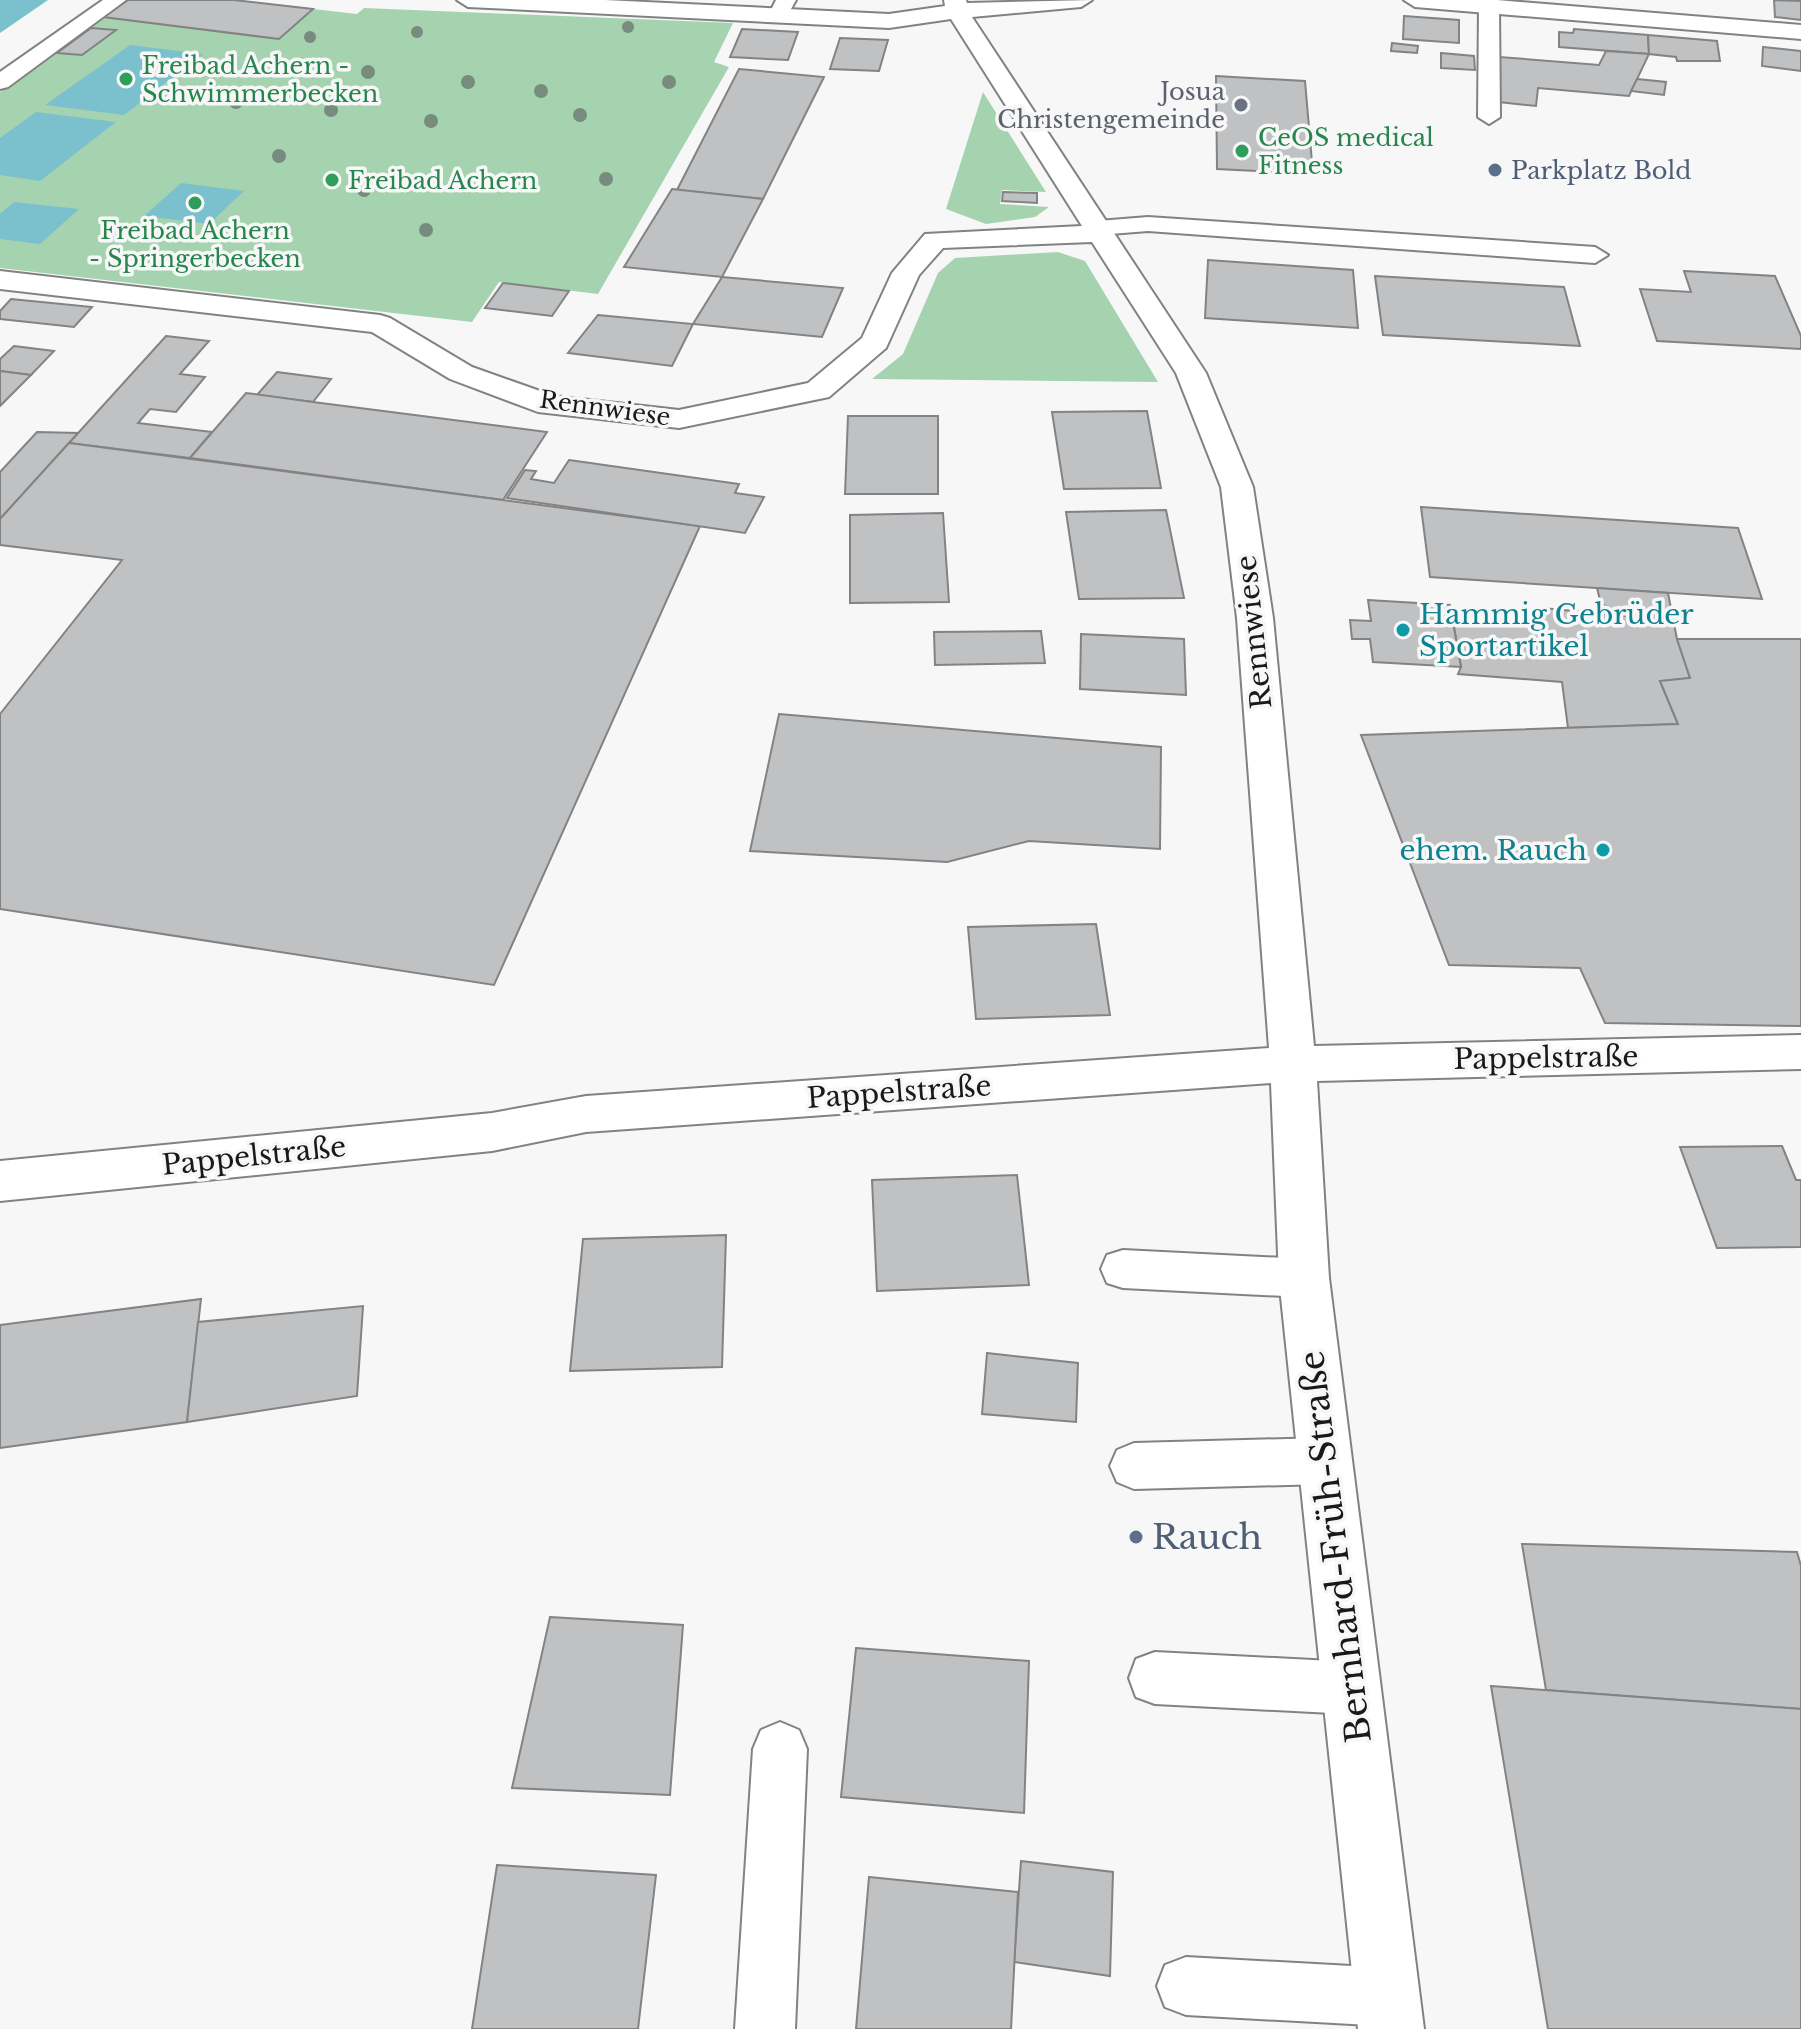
<svg xmlns="http://www.w3.org/2000/svg" width="1801" height="2029" font-family="'Libre Baskerville',serif">
<style>
.green{fill:#a5d3af}
.water{fill:#7bc1cd}
.building{fill:#c0c1c2;stroke:#838384;stroke-width:2}
.lines{fill:none;stroke-linecap:round;stroke-linejoin:round}
.lane-casing{stroke:#818282;stroke-width:4}
.street-casing{stroke:#818282;stroke-width:4}
.lane{fill:#fff;fill-rule:evenodd}
.street{fill:#fff;fill-rule:evenodd}
.tree{fill:#778b7e}
.leisure-dot{fill:#2e9e5b;stroke:#f7f7f8;stroke-width:3}
.worship-dot{fill:#6b7280;stroke:#f7f7f8;stroke-width:3}
.service-dot{fill:#5c6f8a;stroke:#f7f7f8;stroke-width:3}
.culture-dot{fill:#0f9aa8;stroke:#f7f7f8;stroke-width:3}
.labels{text-anchor:middle;dominant-baseline:central;stroke-width:7;stroke-linejoin:round;paint-order:stroke}
.far-leisure-label{font-size:24px;fill:#27864d;stroke:#f7f7f8;text-anchor:start}
.far-worship-label{font-size:24px;fill:#5b616d;stroke:#f7f7f8;text-anchor:end}
.far-service-label{font-size:24px;fill:#4e5e75;stroke:#f7f7f8;text-anchor:start}
.far-street-label{font-size:24px;fill:#191919;stroke:#f7f7f8}
.culture-label{font-size:28px;fill:#0d838f;stroke:#f7f7f8;text-anchor:start}
.street-label{font-size:28px;fill:#191919;stroke:#f7f7f8}
.near-service-label{font-size:34px;fill:#4e5e75;stroke:#f7f7f8;text-anchor:start}
.near-street-label{font-size:34px;fill:#191919;stroke:#f7f7f8}
</style>
<rect width="100%" height="100%" fill="#f7f7f8"/>
<g class="green">
<path d="M128 0H234L357 14 364 8 733 23 714 62 729 67 598 294 499 282 472 322 0 268V92Z"/>
<path d="M983 92 1046 192 1002 190 1000 204 1049 207 1035 217 986 224 946 209Z"/>
<path d="M1058 252 1085 261 1158 382 872 379 903 354 938 273 955 258Z"/>
</g>
<g class="water">
<path d="M0 0H48L0 33Z"/>
<path d="M130 45 203 54 124 115 45 105Z"/>
<path d="M36 112 116 122 40 181 0 175V138Z"/>
<path d="M181 183 244 191 209 224 144 216Z"/>
<path d="M14 202 79 209 40 244 0 239V214Z"/>
</g>
<g class="building">
<path d="M128 0H234L313 9 279 39 103 17Z"/>
<path d="M1774 0 1801 1V20L1775 17Z"/>
<path d="M1404 16 1459 20V43L1403 39Z"/>
<path d="M91 28 116 30 82 55 57 53Z"/>
<path d="M742 29 798 32 788 60 730 57Z"/>
<path d="M1574 29 1648 35 1649 54 1559 47V32L1573 33Z"/>
<path d="M1648 35 1717 41 1720 61H1677L1676 57 1649 54Z"/>
<path d="M840 38 888 40 879 71 830 69Z"/>
<path d="M1392 43 1418 46 1417 53 1391 51Z"/>
<path d="M1763 47 1801 51V71L1762 66Z"/>
<path d="M1606 51 1649 54 1629 96 1538 88 1536 106 1499 102 1500 57 1599 65Z"/>
<path d="M1441 53 1474 56 1475 70 1441 68Z"/>
<path d="M739 69 824 77 763 199 677 190Z"/>
<path d="M1216 76 1305 81 1313 174 1217 169Z"/>
<path d="M1637 79 1666 82 1664 95 1631 91Z"/>
<path d="M672 189 763 199 722 277 624 267Z"/>
<path d="M1003 192 1037 193V203L1002 201Z"/>
<path d="M1208 260 1353 270 1358 328 1205 318Z"/>
<path d="M1684 271 1775 276 1801 336V349L1657 341 1640 289 1691 292Z"/>
<path d="M1375 276 1564 287 1580 346 1383 335Z"/>
<path d="M722 277 843 288 822 337 693 324Z"/>
<path d="M503 283 569 291 552 316 485 308Z"/>
<path d="M11 299 92 307 74 327 0 319V311Z"/>
<path d="M598 315 693 324 672 366 568 353Z"/>
<path d="M166 336 209 341 180 374 205 377 176 412 150 409 138 423 212 432 190 458 69 443Z"/>
<path d="M14 346 54 351 31 375 0 371V359Z"/>
<path d="M0 371 31 375 0 406Z"/>
<path d="M277 372 331 379 313 402 257 395Z"/>
<path d="M246 393 313 402 547 432 503 500 190 458Z"/>
<path d="M1147 411 1161 488 1064 489 1052 412Z"/>
<path d="M848 416H938V494H845Z"/>
<path d="M37 432 78 433 0 519V472Z"/>
<path d="M69 443 700 526 494 985 0 909V714L122 560 0 545V519Z"/>
<path d="M569 460 739 484 735 493 764 497 745 533 507 498 525 470 536 471 531 479 554 483Z"/>
<path d="M1421 507 1738 528 1762 599 1430 577Z"/>
<path d="M1166 510 1184 598 1079 599 1066 512Z"/>
<path d="M943 513 949 602 850 603V515Z"/>
<path d="M1597 588 1668 593 1677 639 1690 678 1660 681 1678 724 1568 728 1562 682 1458 674 1461 667 1453 622 1546 627 1541 608 1627 616 1601 604Z"/>
<path d="M1368 600 1450 605 1461 667 1373 662 1370 639H1352L1350 620 1371 621Z"/>
<path d="M1041 631 1045 663 935 665 934 632Z"/>
<path d="M1081 634 1184 639 1186 695 1080 689Z"/>
<path d="M1677 639H1801V1026L1605 1023 1580 968 1449 965 1361 735 1678 724 1660 681 1690 678Z"/>
<path d="M779 714 1161 747 1160 849 1029 841 947 862 750 851Z"/>
<path d="M1096 924 1110 1015 976 1019 968 927Z"/>
<path d="M1782 1146 1796 1180H1801V1247L1717 1248 1680 1147Z"/>
<path d="M1017 1175 1029 1285 877 1291 872 1180Z"/>
<path d="M726 1235 722 1367 570 1371 583 1239Z"/>
<path d="M201 1299 187 1422 0 1448V1325Z"/>
<path d="M363 1306 357 1396 187 1422 198 1322Z"/>
<path d="M987 1353 1078 1363 1076 1422 982 1414Z"/>
<path d="M1522 1544 1797 1552 1801 1566V1709L1546 1690Z"/>
<path d="M550 1617 683 1625 670 1795 512 1788Z"/>
<path d="M856 1648 1029 1661 1024 1813 841 1797Z"/>
<path d="M1491 1686 1801 1709V2029H1548Z"/>
<path d="M1021 1861 1113 1872 1110 1976 1014 1962Z"/>
<path d="M497 1865 656 1875 638 2029H472Z"/>
<path d="M869 1877 1018 1892 1011 2029H856Z"/>
</g>
<g class="lines">
<defs>
<g id="lane">
<path d="M103 0H126L8 87 0 89V72Z"/>
<path d="M776 0H796L786 18 779 20 769 14Z"/>
<path d="M1489 1 1499 7 1500 117 1489 124 1478 117 1479 7Z"/>
<path d="M1148 217 1595 247 1608 255 1595 263 1148 231 1098 235 1086 228 1098 221Z"/>
<path d="M1123 1250 1304 1259 1320 1264 1327 1278 1320 1292 1304 1297 1123 1288 1107 1283 1101 1269 1107 1255Z"/>
<path d="M1324 1438 1341 1445 1348 1461 1341 1477 1324 1484 1134 1489 1117 1482 1110 1466 1117 1450 1134 1443Z"/>
<path d="M1155 1652 1351 1662 1370 1669 1377 1688 1370 1707 1351 1714 1155 1704 1136 1697 1129 1678 1136 1659Z"/>
<path d="M780 1722 799 1730 807 1749 795 2029H735L753 1749 761 1730Z"/>
<path d="M1186 1957 1388 1968 1409 1976 1417 1997 1409 2018 1388 2026 1186 2015 1165 2007 1157 1986 1165 1965Z"/>
</g>
<g id="street">
<path d="M457 0H605L889 14 945 6 944 0H966L967 3 1092 0 1081 7 972 17 1206 373 1253 487 1273 618 1314 1046 1801 1035V1069L1317 1081 1329 1278 1424 2029H1358L1279 1278 1271 1083 586 1132 492 1151 0 1201V1161L492 1113 586 1096 1269 1048 1237 618 1221 487 1176 373 1092 242 943 248 919 275 886 348 829 397 679 428 538 412 450 379 372 332 0 289V271L380 315 390 318 472 367 554 396 679 410 808 383 862 338 892 273 925 234 1082 226 951 19 889 28 468 7Z"/>
<path d="M1404 0H1497L1801 25V39L1415 7Z"/>
</g>
</defs>
<use href="#lane" class="lane-casing"/>
<use href="#street" class="street-casing"/>
<use href="#lane" class="lane"/>
<use href="#street" class="street"/>
</g>
<g class="tree">
<circle cx="628" cy="27" r="6"/>
<circle cx="417" cy="32" r="6"/>
<circle cx="310" cy="37" r="6"/>
<circle cx="368" cy="72" r="7"/>
<circle cx="468" cy="82" r="7"/>
<circle cx="669" cy="82" r="7"/>
<circle cx="541" cy="91" r="7"/>
<circle cx="236" cy="102" r="7"/>
<circle cx="331" cy="110" r="7"/>
<circle cx="580" cy="115" r="7"/>
<circle cx="431" cy="121" r="7"/>
<circle cx="279" cy="156" r="7"/>
<circle cx="606" cy="179" r="7"/>
<circle cx="464" cy="186" r="7"/>
<circle cx="364" cy="190" r="7"/>
<circle cx="426" cy="230" r="7"/>
</g>
<g class="leisure-dot">
<circle cx="126" cy="79" r="8"/>
<circle cx="1242" cy="151" r="8"/>
<circle cx="332" cy="180" r="8"/>
<circle cx="195" cy="203" r="8"/>
</g>
<circle class="worship-dot" cx="1241" cy="105" r="8"/>
<g class="service-dot">
<circle cx="1495" cy="170" r="8"/>
<circle cx="1136" cy="1537" r="8"/>
</g>
<g class="culture-dot">
<circle cx="1403" cy="630" r="8"/>
<circle cx="1603" cy="850" r="8"/>
</g>
<g class="labels">
<g class="far-leisure-label">
<text x="142" y="65">Freibad Achern -<tspan x="142" dy="28">Schwimmerbecken</tspan></text>
<text x="1258" y="137">CeOS medical<tspan x="1258" dy="28">Fitness</tspan></text>
<text x="348" y="180">Freibad Achern</text>
<text x="195" y="230" text-anchor="middle">Freibad Achern<tspan x="195" dy="28">- Springerbecken</tspan></text>
</g>
<g class="far-worship-label">
<text x="1225" y="91">Josua<tspan x="1225" dy="28">Christengemeinde</tspan></text>
</g>
<g class="far-service-label">
<text x="1511" y="170">Parkplatz Bold</text>
</g>
<g class="far-street-label">
<text transform="translate(605 408) rotate(8)">Rennwiese</text>
</g>
<g class="culture-label">
<text x="1419" y="614">Hammig Gebrüder<tspan x="1419" dy="32">Sportartikel</tspan></text>
<text x="1587" y="850" text-anchor="end">ehem. Rauch</text>
</g>
<g class="street-label">
<text transform="translate(1254 632) rotate(-96)">Rennwiese</text>
<text transform="translate(1546 1058) rotate(-1)">Pappelstraße</text>
<text transform="translate(899 1092) rotate(-4)">Pappelstraße</text>
<text transform="translate(254 1156) rotate(-6)">Pappelstraße</text>
</g>
<g class="near-service-label">
<text x="1152" y="1537">Rauch</text>
</g>
<g class="near-street-label">
<text transform="translate(1335 1547) rotate(-97)">Bernhard-Früh-Straße</text>
</g>
</g>
</svg>
